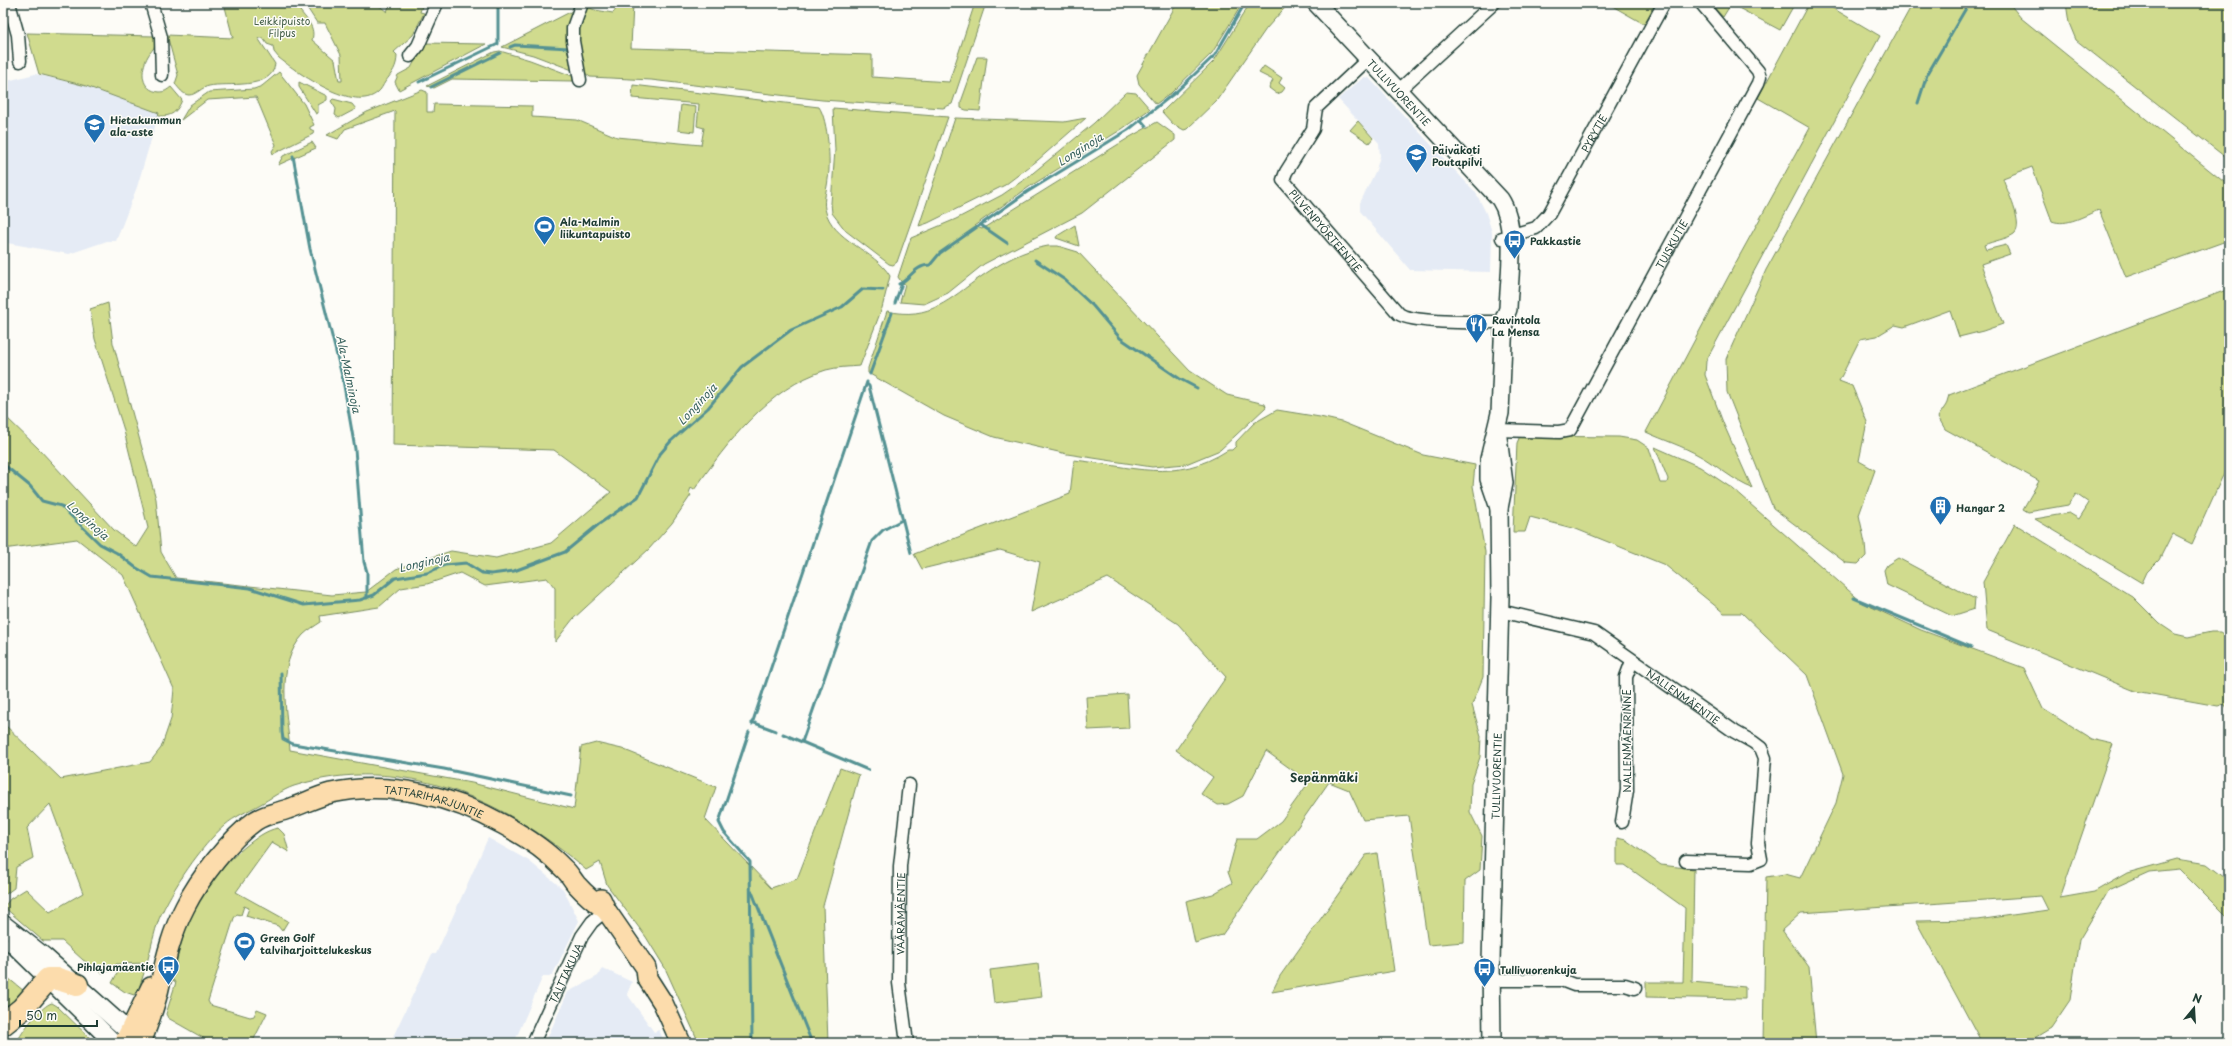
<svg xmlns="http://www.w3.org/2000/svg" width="2232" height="1046" font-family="'Playpen Sans',sans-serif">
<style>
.built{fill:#e5ebf5}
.green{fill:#d0db8e;stroke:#788c61}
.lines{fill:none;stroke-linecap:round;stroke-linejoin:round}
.stream{stroke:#559293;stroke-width:3}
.street-casing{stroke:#1f3d34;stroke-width:15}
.secondary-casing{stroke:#1f3d34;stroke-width:20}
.primary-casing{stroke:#1f3d34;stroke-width:22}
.highway-casing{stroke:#1f3d34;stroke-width:25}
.street{stroke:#fdfcf7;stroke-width:12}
.secondary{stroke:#fdfcf7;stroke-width:17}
.primary{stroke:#fcdcac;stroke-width:19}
.highway{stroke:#fcdcac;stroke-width:22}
.labels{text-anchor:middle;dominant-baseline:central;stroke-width:3;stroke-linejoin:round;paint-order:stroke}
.park-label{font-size:10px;fill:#425d46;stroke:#fdfcf7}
.street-label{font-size:10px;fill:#1f3d34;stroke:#fdfcf7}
.poi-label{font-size:10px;font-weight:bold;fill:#1f3d34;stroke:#fdfcf7;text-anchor:start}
.water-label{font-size:11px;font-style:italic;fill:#36605c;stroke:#fdfcf7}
.quarter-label{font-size:12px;font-weight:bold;fill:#1f3d34;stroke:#fdfcf7}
</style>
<rect width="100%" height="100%" fill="#fdfcf7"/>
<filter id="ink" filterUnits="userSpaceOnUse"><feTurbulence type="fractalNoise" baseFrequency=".025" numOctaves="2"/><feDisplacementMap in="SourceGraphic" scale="8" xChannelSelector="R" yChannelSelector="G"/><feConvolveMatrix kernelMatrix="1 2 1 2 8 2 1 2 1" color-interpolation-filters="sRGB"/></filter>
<g filter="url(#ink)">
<g class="built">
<path d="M35 74 86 86 159 113 137 187 116 241H107L69 254 7 243V283L3 291V82Z"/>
<path d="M1364 77 1369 78 1476 193 1486 213 1492 232 1491 272 1410 270 1360 211V203L1376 170 1380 156 1379 143 1338 99Z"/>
<path d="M488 838 529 861 563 889 579 921 552 976H543L514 1043H390L432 954H436Z"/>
<path d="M602 968 632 982 627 994 654 1032 659 1030 665 1043H545L568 992 598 976Z"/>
</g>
<g class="green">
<path d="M224 3H295C301 16 317 24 312 40L335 60 339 81H342L341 55 325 23H317L304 3H376L387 12 390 3H423L420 12 424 13 413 35 394 52 397 55C397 67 392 73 385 82 383 85 381 90 378 92 355 114 297 72 279 58L274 52 273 46 267 44 263 38H258L275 64C272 91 226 82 209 86 202 87 196 95 189 95 183 95 179 88 175 84L178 75 167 35 233 38Z"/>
<path d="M621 3H633L631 48 872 55V77L949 82 975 3H986L952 104 943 108 822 100 651 80 590 77 585 73 576 29 585 6 595 10 613 13Z"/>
<path d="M1177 3H1240L1239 9 1212 53 1171 93 1156 104 1139 84 1137 75Z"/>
<path d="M1250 3H1289L1266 29 1217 100 1187 129 1184 130 1173 124 1162 112 1214 61Z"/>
<path d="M1607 3H1656L1644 24Z"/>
<path d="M1710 3H1795L1780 30 1731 4 1723 17Z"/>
<path d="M1809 3H1824L1880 36 1706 361 1705 375 1724 425 1752 488C1737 483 1715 464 1700 456 1683 446 1663 440 1646 432L1735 264 1810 128 1758 98Z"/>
<path d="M1913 3H2009L2021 18 2229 186V240L2126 277 2099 210C2085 215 2067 227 2052 221L2032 167 2003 178C2006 189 2025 225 2014 234 2007 239 1993 241 1984 245L1986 250 2006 245 2010 254 1981 264 2003 324 1983 331 1959 337 1950 310 1904 327 1895 325 1877 336 1860 339 1839 381 1852 386 1867 422 1859 461 1875 470 1859 515 1865 543 1866 556 1858 564 1846 563 1773 508 1727 392 1726 359 1766 270Z"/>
<path d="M2066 3 2229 4V160L2076 40 2069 23Z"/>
<path d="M574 10 575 71 533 55 502 47Z"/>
<path d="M27 33 155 36C155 38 156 43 155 45 154 49 150 52 148 56 140 70 140 91 160 92 165 92 167 90 171 87L182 100C177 112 172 117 158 116L159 113 86 86 39 74Z"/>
<path d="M424 43 486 44 399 90 395 82 398 75 411 68Z"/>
<path d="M500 51 530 60 575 77 573 81 452 79 434 88 427 86 494 52Z"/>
<path d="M977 57H987L981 104 980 111 966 110 961 108V102Z"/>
<path d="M1264 66 1282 78 1279 83 1285 88 1282 92 1277 94 1269 88 1273 80 1259 73Z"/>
<path d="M279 72 304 104 314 125 310 127V129L314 131 313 134 273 154 272 151 276 145 256 97 207 100 181 120 190 105 209 92 254 89 262 86Z"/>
<path d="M299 82 327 96V100L318 105V113L316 114 299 87Z"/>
<path d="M633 85 819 107C828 120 831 163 828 179 827 190 823 199 825 209 832 241 875 250 890 276L882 308 860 366C849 367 837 367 826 370 768 388 728 442 694 490L691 488 689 493 691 495 672 523 649 549 573 619 555 642V588L547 578 485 586 460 573 427 584 401 588 379 607 320 616 321 622C315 626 308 630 303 635 275 665 287 713 290 750L472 783 574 809 581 747 596 743 622 749 716 787 705 819 771 888 797 879 840 768 859 775 823 906 828 1043H699L665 968 646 937 607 885 600 862 586 870C506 800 401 752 294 786 282 790 270 799 259 805 248 811 234 817 225 825 201 846 172 889 159 919 154 932 151 948 147 963L116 964 112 970 102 973 83 960 62 941H43L4 907 10 899 26 889 50 912 83 893 50 804 27 828 33 858 16 867 14 888 3 896V723L61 779 150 762 161 748 171 719 174 689 123 575 77 539 3 549V414L39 449 114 530 136 547 148 528 123 427 95 339 90 309 108 303 113 343 156 499 161 552 176 578 332 595 366 592 396 569 451 551 496 558 551 543 611 492 554 450 393 445 395 111 345 129 338 139 327 135 367 112 422 90 427 92V112H433L434 104 532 106V117L577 120 617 137 701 145 704 128 697 126 699 104 632 98Z"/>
<path d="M1126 92 1136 93 1150 109 1122 129 1029 187 974 226 982 229 1130 137 1157 122 1175 135V140L1082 213 984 264 948 293 924 304 900 302 905 284 902 283 898 277 911 238 956 219 1002 195 1028 177 1094 123Z"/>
<path d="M333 99 352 104 356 109 339 118 335 115 336 109 331 101Z"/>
<path d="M681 105 696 107 694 132 678 130Z"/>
<path d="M833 108 948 117 897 262 893 265 889 264 846 231 832 213 831 203 835 150Z"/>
<path d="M955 118 1064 122 1086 118 1038 160 1005 185 928 223 919 226Z"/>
<path d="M1358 121 1373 138 1369 143 1350 130Z"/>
<path d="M312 142 316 148 278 165 283 156Z"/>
<path d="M1075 225 1079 246 1056 238 1057 236Z"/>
<path d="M1048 246H1058L1078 252 1190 371 1227 395 1265 404 1266 407 1220 450 1186 464 1152 467 1067 454 994 437 944 416 868 373V368L887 311C930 321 949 299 982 276 1002 262 1024 250 1048 246Z"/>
<path d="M2229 289V462L2192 544 2172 534 2159 560 2147 572 2142 583 2035 519 2069 513 2079 519 2089 503 2076 494 2068 505 2028 512 2023 509 2039 481 1945 429 1938 417 1946 405 1949 395Z"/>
<path d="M1277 410 1320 417 1342 422 1423 455 1475 465 1473 486 1485 552 1483 677 1472 705 1481 736 1480 757 1471 784 1470 812 1482 836 1480 870 1465 881 1464 942 1428 945 1409 816 1363 820 1349 790 1329 782 1222 935 1195 943 1186 901 1213 894 1232 883 1228 872 1237 839H1257L1281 821 1309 782 1266 751 1243 796 1228 804 1218 805 1201 794 1213 777 1176 750 1226 677 1178 624 1108 578 1031 612 1040 562 1000 550 922 569 914 554 1070 494 1074 460C1132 466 1174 485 1228 450H1232L1236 446V442L1254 423Z"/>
<path d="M1520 436 1619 437 1637 440 1649 448 1660 483H1667L1668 479 1655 447 1700 467 1733 489 1863 603 1921 630 2024 668 2043 709 2091 739 2113 744 2060 898 2094 892 2127 873 2177 859 2207 864 2229 881V919L2179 869 2149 872 2109 890 2079 940 2070 1000 2051 1028 2026 1043H1982L1916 921 1977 920 2048 910 2041 896 1801 913 1782 930 1809 967 1816 1043H1763L1766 877 1785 874 1800 878 1836 803 1843 774 1807 675 1742 613H1724L1665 565 1576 529 1530 517 1525 532H1513L1517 443Z"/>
<path d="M2015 524 2133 597 2160 624 2175 634 2188 637 2211 632H2220L2229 638V710L2224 704 2218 706 2135 691 1987 630 1983 582Z"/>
<path d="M1898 558 1975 599 1974 609 1952 616 1887 585 1884 570 1887 565Z"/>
<path d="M1127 694 1129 728 1088 730 1086 697Z"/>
<path d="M278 828 284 834 289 852 272 842 236 892 288 921 282 931 278 926 246 916 249 908 244 906 241 915 237 914 234 918 208 1001 210 1005 250 1017 254 1016 257 1009 267 1013 252 1043H212L168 1018 166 1014 176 982 172 980C177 964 179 946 185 930 196 896 219 868 246 846 255 839 266 830 278 828Z"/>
<path d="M1617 838 1626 840 1661 865 1694 869 1692 982 1745 987V999L1646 997V982H1683L1685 908 1625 865H1617Z"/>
<path d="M1377 853 1394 971 1272 992 1280 976 1366 855Z"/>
<path d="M1038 964 1042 997 994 1003 990 970Z"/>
<path d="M132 970H141L144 973 139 988 134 995 125 992 112 983 118 972Z"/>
<path d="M3 974 24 991 3 1010Z"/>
<path d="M52 1003 57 1006 95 1043H17C20 1033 42 1005 52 1003Z"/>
</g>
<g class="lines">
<g class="stream">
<path d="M510 47 515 45 569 48"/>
<path d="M419 82 498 44V3"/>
<path d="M431 87 500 53"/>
<path d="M1918 103 1927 75 1969 3"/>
<path d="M1141 120 1146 126"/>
<path d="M293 156 310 249 343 380 355 449 364 562 367 572V598"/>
<path d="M981 225 1007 243"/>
<path d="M1035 260 1065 280 1093 306 1120 338 1180 379 1197 388"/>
<path d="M899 284C909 280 915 265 930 265L940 253 1027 192 1128 130 1177 91 1215 55 1245 3"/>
<path d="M895 303 902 283"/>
<path d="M870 374 892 313"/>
<path d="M867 384 869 386 911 553"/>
<path d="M3 464 30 486 42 501 61 506 100 544 117 553 135 567 152 577 250 588 304 605 360 600 374 595 395 578 427 573 445 565 466 563 482 573 491 574 514 571 565 552 599 524 638 497 660 454 671 441 708 408 742 367 791 330 842 307 863 289 883 290"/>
<path d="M1854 598 1971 647"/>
<path d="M281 673 282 732 283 739 293 744 444 769 571 796"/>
<path d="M752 722 776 731"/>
<path d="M752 724 867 382"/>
<path d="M749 732 719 822 724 832 750 862 752 1043"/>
<path d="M783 734 802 742"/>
<path d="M868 770 802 742 872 541 883 530 902 520"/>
<path d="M752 892 812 1043"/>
</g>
<defs>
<g id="street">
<path d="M9 3 18 35 20 61"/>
<path d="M151 3 161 37 162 75"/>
<path d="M410 56 418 46 437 3"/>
<path id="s1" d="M1368 59 1316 108 1313 129 1286 172 1283 180 1399 314C1415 324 1482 322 1504 322"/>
<path d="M580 80 573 41V28L582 3"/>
<path d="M1398 91 1494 3"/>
<path id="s2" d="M1502 238 1536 228 1549 214 1664 3"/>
<path id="s3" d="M1497 430 1559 432 1570 430 1758 83 1760 77 1758 71 1701 3"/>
<path id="s4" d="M1500 611 1594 633 1735 732 1753 742 1761 748 1765 758 1758 843 1761 859 1751 863 1686 861"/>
<path d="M1622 822 1627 790 1626 677 1632 661"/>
<path d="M1491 980H1561L1574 985H1625L1635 988"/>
<path id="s5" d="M533 1043 582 936 592 922 606 910"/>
<path id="s6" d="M907 1043 899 983 900 866 909 785"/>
</g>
<g id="secondary">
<path id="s7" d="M1316 3 1500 199C1518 226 1509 277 1508 309L1504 319 1500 413 1489 459V479L1499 508"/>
<path d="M3 924 45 957 138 1040"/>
<path d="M13 944 114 1043"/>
<path id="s8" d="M1492 1043 1491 962 1500 598 1499 508 1504 483 1497 430"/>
</g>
<g id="primary">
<path d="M601 899 606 910 646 968 647 978 663 1003 681 1043"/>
<path d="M124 1043 151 987"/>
<path id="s9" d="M141 1043C148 1024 156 1004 160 984 166 957 172 932 185 907 199 879 230 839 255 821 265 814 277 813 288 809 303 804 316 797 331 793 390 780 452 796 504 825 526 837 547 851 564 869 569 873 572 879 576 884 585 894 594 902 606 910"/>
</g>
<path id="highway" d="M3 1024 22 1009 48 979H58L77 985"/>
</defs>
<use href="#street" class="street-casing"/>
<use href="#secondary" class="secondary-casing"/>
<use href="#primary" class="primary-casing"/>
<use href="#highway" class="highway-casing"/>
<use href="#street" class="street"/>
<use href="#secondary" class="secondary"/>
<use href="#primary" class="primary"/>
<use href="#highway" class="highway"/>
</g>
</g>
<defs>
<symbol id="school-pin" viewBox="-11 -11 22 30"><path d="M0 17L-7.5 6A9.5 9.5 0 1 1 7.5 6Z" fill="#1f6fb2" stroke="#fdfcf7"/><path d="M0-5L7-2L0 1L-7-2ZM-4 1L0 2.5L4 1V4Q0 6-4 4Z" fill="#fff"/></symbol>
<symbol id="stadium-pin" viewBox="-11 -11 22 30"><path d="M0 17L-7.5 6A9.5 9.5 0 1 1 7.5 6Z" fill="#1f6fb2" stroke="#fdfcf7"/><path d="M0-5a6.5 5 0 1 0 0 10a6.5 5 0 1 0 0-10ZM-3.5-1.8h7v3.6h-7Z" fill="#fff"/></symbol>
<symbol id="bus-pin" viewBox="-11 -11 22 30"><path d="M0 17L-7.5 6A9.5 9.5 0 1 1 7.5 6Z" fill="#1f6fb2" stroke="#fdfcf7"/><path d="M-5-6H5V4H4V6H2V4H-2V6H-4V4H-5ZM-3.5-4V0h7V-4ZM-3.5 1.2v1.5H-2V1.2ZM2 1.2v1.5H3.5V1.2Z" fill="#fff"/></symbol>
<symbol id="restaurant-pin" viewBox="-11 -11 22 30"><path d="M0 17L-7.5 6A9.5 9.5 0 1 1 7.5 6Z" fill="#1f6fb2" stroke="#fdfcf7"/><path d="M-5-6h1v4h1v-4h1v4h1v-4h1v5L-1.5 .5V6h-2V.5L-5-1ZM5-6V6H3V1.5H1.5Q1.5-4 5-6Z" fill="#fff"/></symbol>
<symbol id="building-pin" viewBox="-11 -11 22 30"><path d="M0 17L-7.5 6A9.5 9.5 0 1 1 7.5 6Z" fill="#1f6fb2" stroke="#fdfcf7"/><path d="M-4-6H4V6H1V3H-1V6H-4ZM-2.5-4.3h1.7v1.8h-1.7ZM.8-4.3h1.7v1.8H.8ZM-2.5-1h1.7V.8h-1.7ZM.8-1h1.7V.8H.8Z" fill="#fff"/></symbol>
</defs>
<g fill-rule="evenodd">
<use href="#school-pin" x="82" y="112" width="25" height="34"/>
<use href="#school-pin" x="1404" y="142" width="25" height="34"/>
<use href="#stadium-pin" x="532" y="214" width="25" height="34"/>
<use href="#bus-pin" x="1502" y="228" width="25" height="34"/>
<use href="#restaurant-pin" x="1464" y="312" width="25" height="34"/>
<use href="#building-pin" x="1928" y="494" width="25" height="34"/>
<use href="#stadium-pin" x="232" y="930" width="25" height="34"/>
<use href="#bus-pin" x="156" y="954" width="25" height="34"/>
<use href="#bus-pin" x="1472" y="956" width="25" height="34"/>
</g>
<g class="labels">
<g class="park-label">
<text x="282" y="20">Leikkipuisto<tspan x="282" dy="12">Filpus</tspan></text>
</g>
<g class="street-label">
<text stroke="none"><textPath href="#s7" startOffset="122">TULLIVUORENTIE</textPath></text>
<text stroke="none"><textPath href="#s2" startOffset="147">PYRYTIE</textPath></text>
<text stroke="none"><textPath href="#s1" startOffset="218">PILVENPYÖRTEENTIE</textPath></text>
<text stroke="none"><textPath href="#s3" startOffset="285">TUISKUTIE</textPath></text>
<text stroke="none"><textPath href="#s4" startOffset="206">NALLENMÄENTIE</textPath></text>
<text transform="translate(1626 741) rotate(-90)">NALLENMÄENRINNE</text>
<text stroke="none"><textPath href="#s8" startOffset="267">TULLIVUORENTIE</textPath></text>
<text stroke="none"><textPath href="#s9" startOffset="441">TATTARIHARJUNTIE</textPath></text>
<text stroke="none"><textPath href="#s6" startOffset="130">VÄÄRÄMÄENTIE</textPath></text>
<text stroke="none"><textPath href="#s5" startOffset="77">TALTTAKUJA</textPath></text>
</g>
<g class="poi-label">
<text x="110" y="119">Hietakummun<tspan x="110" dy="12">ala-aste</tspan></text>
<text x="1432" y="149">Päiväkoti<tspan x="1432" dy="12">Poutapilvi</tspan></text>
<text x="560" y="221">Ala-Malmin<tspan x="560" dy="12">liikuntapuisto</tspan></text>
<text x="1530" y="240">Pakkastie</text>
<text x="1492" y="319">Ravintola<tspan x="1492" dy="12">La Mensa</tspan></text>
<text x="1956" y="507">Hangar 2</text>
<text x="260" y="937">Green Golf<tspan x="260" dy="12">talviharjoittelukeskus</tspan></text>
<text x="154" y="966" text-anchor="end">Pihlajamäentie</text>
<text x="1500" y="969">Tullivuorenkuja</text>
</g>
<g class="water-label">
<text transform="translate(1080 149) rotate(-32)">Longinoja</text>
<text transform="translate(349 374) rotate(78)">Ala-Malminoja</text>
<text transform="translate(697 404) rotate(-47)">Longinoja</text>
<text transform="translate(88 520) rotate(42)">Longinoja</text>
<text transform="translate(424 562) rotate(-13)">Longinoja</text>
</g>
<g class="quarter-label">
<text x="1324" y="777">Sepänmäki</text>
</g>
</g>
<rect width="2232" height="1046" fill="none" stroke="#fdfcf7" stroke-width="16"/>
<rect x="8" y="8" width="2216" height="1030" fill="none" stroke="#1f3d34" stroke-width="1.5" filter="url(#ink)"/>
<g transform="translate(2194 1008) rotate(18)" stroke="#fdfcf7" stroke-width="3" paint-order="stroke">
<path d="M0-3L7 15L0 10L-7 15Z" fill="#1f3d34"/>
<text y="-6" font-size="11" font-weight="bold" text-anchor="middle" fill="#1f3d34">N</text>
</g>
<path d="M20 1020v6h77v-6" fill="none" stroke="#1f3d34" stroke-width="2"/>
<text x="26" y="1020" font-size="12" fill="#1f3d34" stroke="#fdfcf7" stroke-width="3" paint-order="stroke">50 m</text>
</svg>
